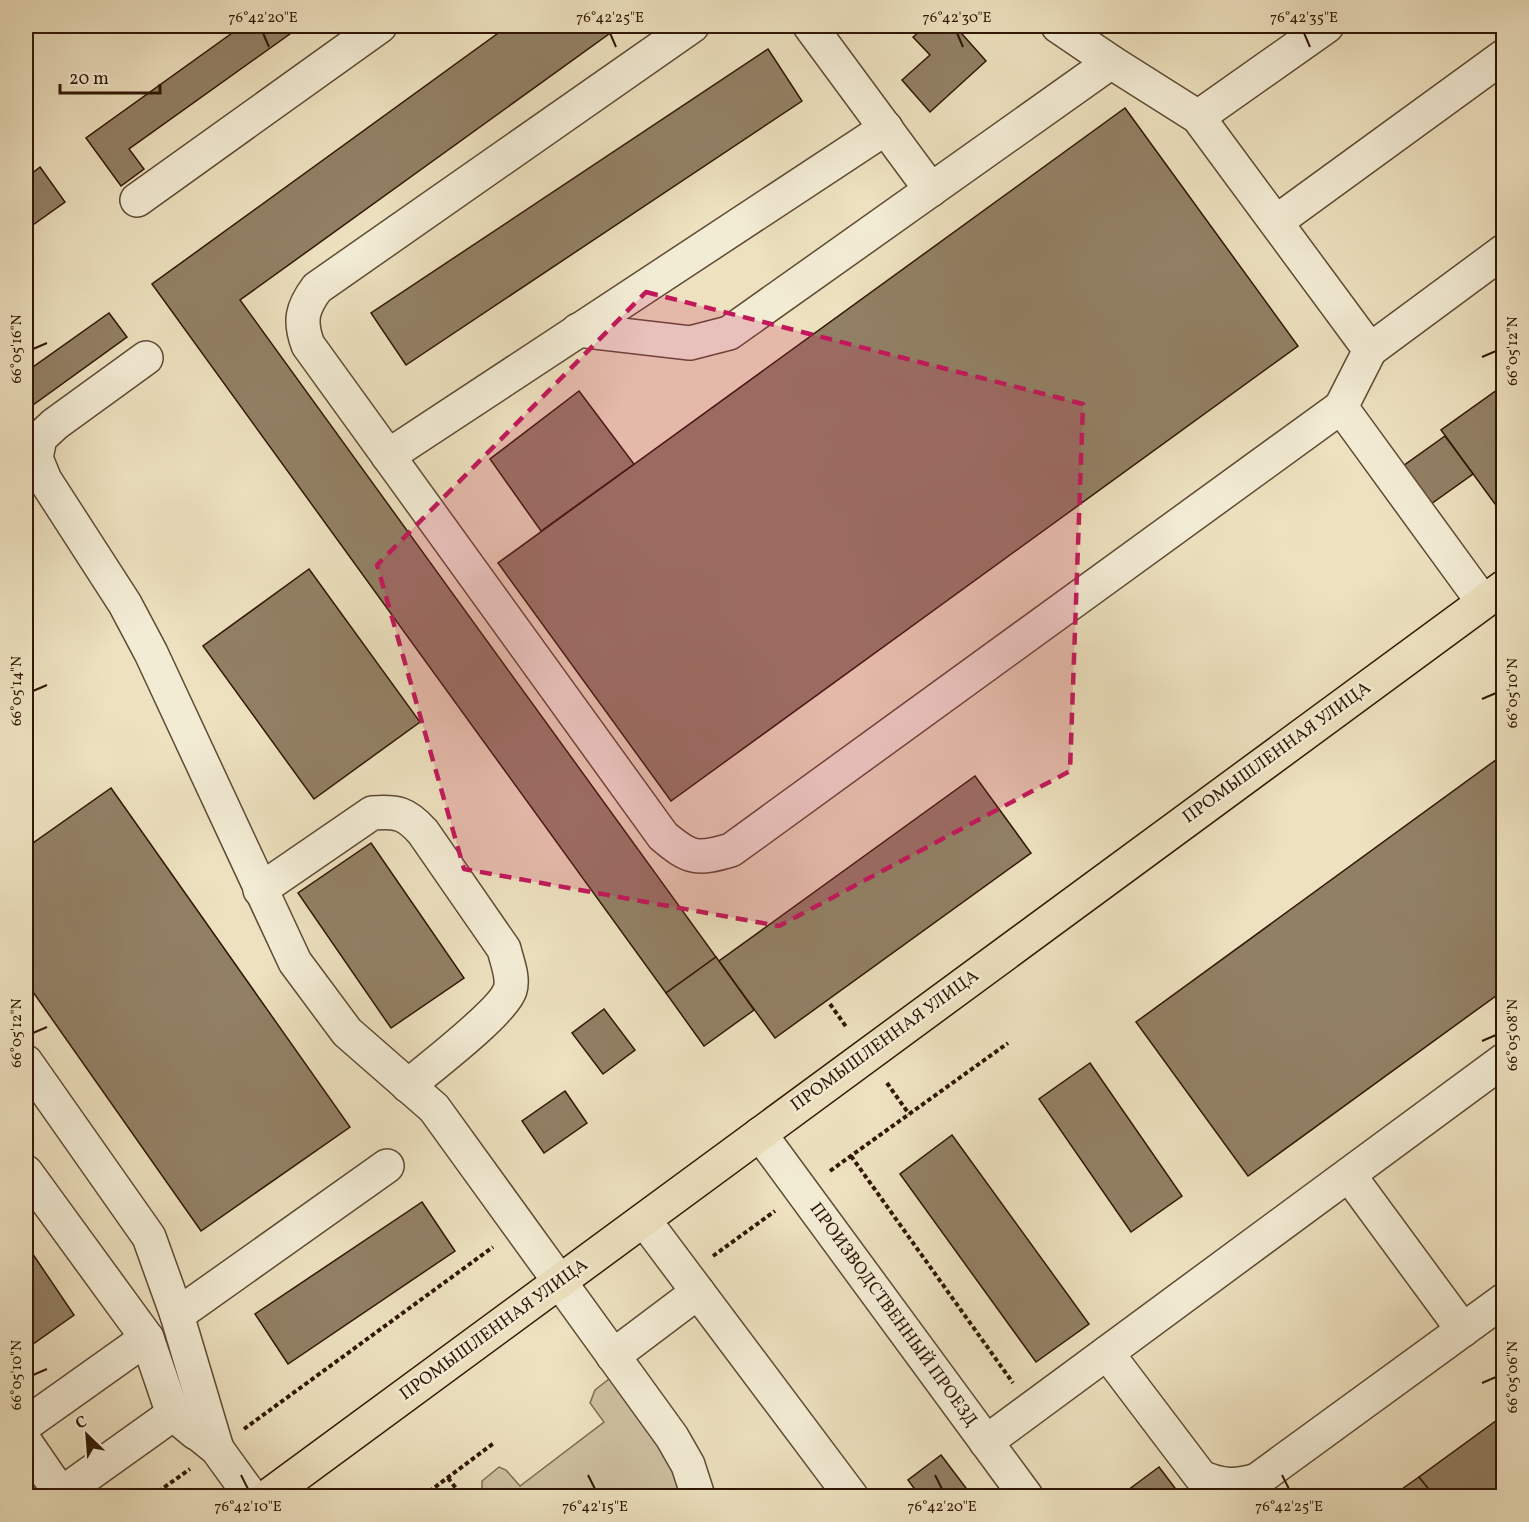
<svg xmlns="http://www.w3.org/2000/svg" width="1529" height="1522" font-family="Vollkorn,serif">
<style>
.green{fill:#cdbf9f;stroke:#7e6b52;stroke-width:1.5}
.building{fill:#928065;stroke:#301704;stroke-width:1.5}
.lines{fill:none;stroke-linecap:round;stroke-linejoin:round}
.minor-casing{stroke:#5f4a33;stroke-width:36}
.major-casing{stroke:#301704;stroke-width:36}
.path{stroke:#301704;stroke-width:4;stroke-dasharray:4.5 3;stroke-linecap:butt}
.minor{stroke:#f3ecd5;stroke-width:33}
.major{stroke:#ede1bf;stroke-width:33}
.marked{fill:#c2185b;fill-opacity:0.2;stroke:#c2185b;stroke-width:4.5;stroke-dasharray:12 8;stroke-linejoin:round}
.ticks{fill:none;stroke:#301704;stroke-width:2}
.labels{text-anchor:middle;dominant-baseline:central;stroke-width:5;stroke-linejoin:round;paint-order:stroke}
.street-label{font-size:18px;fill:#301704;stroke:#f3ecd5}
.neatline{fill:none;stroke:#301704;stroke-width:2}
.ticks-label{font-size:15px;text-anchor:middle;fill:#301704}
</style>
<rect width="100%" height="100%" fill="#ede1bf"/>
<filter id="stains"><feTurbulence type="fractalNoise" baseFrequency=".00333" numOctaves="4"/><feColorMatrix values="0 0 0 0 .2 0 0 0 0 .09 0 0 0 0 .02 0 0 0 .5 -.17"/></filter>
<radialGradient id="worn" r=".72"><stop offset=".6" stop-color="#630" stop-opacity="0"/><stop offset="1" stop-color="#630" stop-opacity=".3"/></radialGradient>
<path class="green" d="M609 1379 617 1380 664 1442 688 1496H489L482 1488V1481L499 1467 506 1470 520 1486 604 1422 590 1403 595 1390Z"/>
<g class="building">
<path d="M242 26H301L129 149 144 169 121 186 86 138Z"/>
<path d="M508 26H620L240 300 716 957 666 993 152 284Z"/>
<path d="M926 26H955L986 61 930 112 902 80 930 55 913 37Z"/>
<path d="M768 49 802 101 406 365 371 313Z"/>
<path d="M1125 108 1298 346 671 801 498 563Z"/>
<path d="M40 167 65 202 30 227 26 220V178Z"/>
<path d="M109 313 127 337 26 410V372Z"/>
<path d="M1504 385V504L1498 508 1441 430Z"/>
<path d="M579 391 634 464 541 531 490 459Z"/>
<path d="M1445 436 1473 474 1431 504 1403 466Z"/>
<path d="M309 569 420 722 314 799 203 646Z"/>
<path d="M1504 754V990L1248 1176 1136 1022Z"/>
<path d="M975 776 1031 853 775 1038 719 961Z"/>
<path d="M111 788 350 1127 201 1231 26 982V848Z"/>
<path d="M371 843 464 978 391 1028 298 893Z"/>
<path d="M716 957 754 1010 704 1046 666 993Z"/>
<path d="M604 1009 635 1050 603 1074 572 1033Z"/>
<path d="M1090 1063 1182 1196 1131 1232 1039 1099Z"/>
<path d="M565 1091 587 1123 544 1153 522 1121Z"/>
<path d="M952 1135 1089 1324 1036 1362 900 1174Z"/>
<path d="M422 1202 455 1251 288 1364 255 1314Z"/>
<path d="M26 1244 74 1315 26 1349Z"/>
<path d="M1504 1415V1488L1491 1496H1434L1419 1477Z"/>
<path d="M941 1455 972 1496H917L919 1495 908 1480Z"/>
<path d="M1159 1467 1181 1496H1120Z"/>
<path d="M33 1474 49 1496H26V1480Z"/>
<path d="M1419 1477 1434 1496H1392Z"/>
</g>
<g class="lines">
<defs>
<g id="minor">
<path d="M692 26 317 288C302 308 299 321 308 345L663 836C690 859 697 860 731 850L1341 407 1370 350 1198 117 1111 62"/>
<path d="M810 26 931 190"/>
<path d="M1198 117 1327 26"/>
<path d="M137 200 380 26"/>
<path d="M1276 222 1504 56"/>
<path d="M578 330 690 343 729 333 1111 62 1058 26"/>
<path d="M1370 350 1504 251"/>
<path d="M146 358 55 424 40 438 36 458 45 480 125 604 151 653 295 962 347 1032 434 1108 672 1437 688 1465 698 1496"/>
<path d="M1341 407 1483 602"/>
<path d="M388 456 886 128"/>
<path d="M260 890 372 813C397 811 406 813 423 832L504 949C507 962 514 978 510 990 503 1012 429 1068 408 1086"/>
<path d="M26 1062 149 1237 177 1315 217 1449"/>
<path d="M760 1134 1026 1496"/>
<path d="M26 1172 147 1338"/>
<path d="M1349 1175 1463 1330"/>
<path d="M644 1220 851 1496"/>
<path d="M177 1315 387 1166"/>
<path d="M1107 1353 1201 1477C1222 1486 1235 1487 1257 1480L1504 1300"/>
<path d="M613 1356 698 1292"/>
<path d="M26 1424 147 1338 173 1414 196 1433"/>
<path d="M201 1436 217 1449 251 1496"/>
<path d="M986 1442 1504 1060"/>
<path d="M26 1443 61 1494 173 1414"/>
</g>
<path id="major" d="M268 1496 1504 587"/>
</defs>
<use href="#minor" class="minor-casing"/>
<use href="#major" class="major-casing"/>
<g class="path">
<path d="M830 1004 847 1028"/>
<path d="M887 1083 909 1114"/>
<path d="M851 1156 1013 1383"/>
<path d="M830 1171 1008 1043"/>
<path d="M713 1256 775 1211"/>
<path d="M244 1429 493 1247"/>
<path d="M448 1478 462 1496"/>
<path d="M152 1496 190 1469"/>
<path d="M423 1496 494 1443"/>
</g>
<use href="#minor" class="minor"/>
<use href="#major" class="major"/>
</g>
<path class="marked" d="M646 292 1083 404 1070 771 779 926 464 869 377 565Z"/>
<path class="ticks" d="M263 33 269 47M610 33 616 47M957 33 963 47M1304 33 1310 47M33 349 47 343M1482 357 1496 351M33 691 47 685M1482 699 1496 693M33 1033 47 1027M1482 1041 1496 1035M33 1375 47 1369M1482 1383 1496 1377M241 1475 248 1489M588 1475 595 1489M935 1475 942 1489M1282 1475 1289 1489"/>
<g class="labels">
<g class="street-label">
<text transform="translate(1277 753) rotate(-36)">ПРОМЫШЛЕННАЯ УЛИЦА</text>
<text transform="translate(885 1041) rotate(-36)">ПРОМЫШЛЕННАЯ УЛИЦА</text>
<text transform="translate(893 1315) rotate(54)">ПРОИЗВОДСТВЕННЫЙ ПРОЕЗД</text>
<text transform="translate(494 1330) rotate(-36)">ПРОМЫШЛЕННАЯ УЛИЦА</text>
</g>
</g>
<rect width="1529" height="1522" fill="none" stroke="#ede1bf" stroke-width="66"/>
<g transform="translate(87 1435) rotate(335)" stroke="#f3ecd5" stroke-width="4.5" paint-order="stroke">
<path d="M0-4.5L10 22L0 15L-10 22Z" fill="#301704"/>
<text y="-9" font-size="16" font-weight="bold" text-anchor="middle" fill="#301704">С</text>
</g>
<path d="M60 84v9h100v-9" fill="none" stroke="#301704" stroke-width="3"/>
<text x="69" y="84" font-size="18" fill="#301704" stroke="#f3ecd5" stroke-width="4.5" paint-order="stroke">20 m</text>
<rect x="33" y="33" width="1463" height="1456" class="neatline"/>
<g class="ticks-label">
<text x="263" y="22">76°42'20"E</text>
<text x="610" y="22">76°42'25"E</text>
<text x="957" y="22">76°42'30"E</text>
<text x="1304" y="22">76°42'35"E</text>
<text transform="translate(16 349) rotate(-90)" y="5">66°05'16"N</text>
<text transform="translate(1512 351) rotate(-90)" y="5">66°05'12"N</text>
<text transform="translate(16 691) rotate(-90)" y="5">66°05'14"N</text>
<text transform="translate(1512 693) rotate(-90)" y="5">66°05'10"N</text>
<text transform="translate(16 1033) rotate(-90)" y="5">66°05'12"N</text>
<text transform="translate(1512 1035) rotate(-90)" y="5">66°05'08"N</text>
<text transform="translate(16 1375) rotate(-90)" y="5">66°05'10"N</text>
<text transform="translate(1512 1377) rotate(-90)" y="5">66°05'06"N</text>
<text x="248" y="1511">76°42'10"E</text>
<text x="595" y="1511">76°42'15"E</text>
<text x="942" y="1511">76°42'20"E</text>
<text x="1289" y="1511">76°42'25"E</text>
</g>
<rect width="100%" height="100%" filter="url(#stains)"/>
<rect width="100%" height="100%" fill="url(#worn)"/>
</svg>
